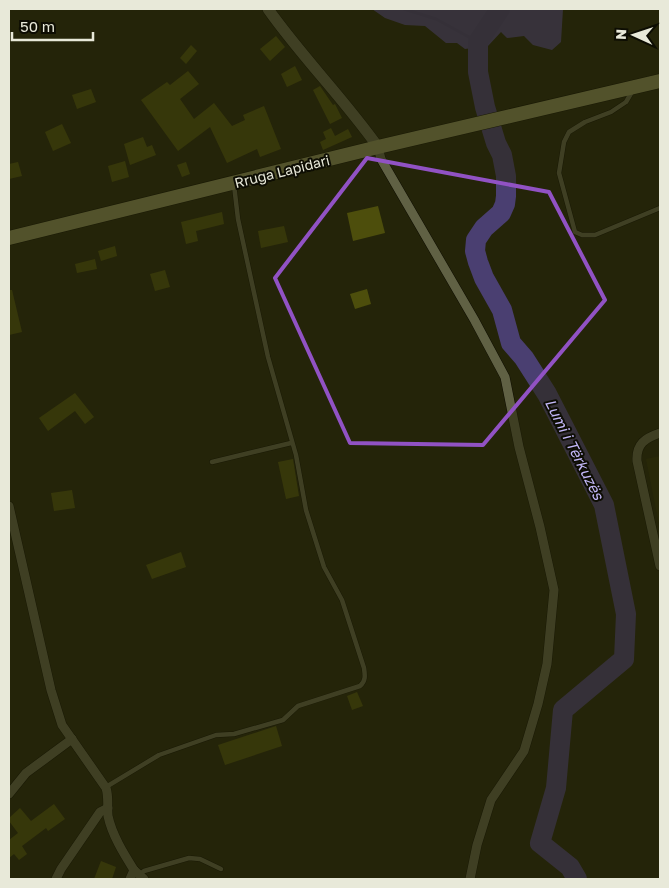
<svg xmlns="http://www.w3.org/2000/svg" width="669" height="888" font-family="'Golos Text',sans-serif">
<style>
.built{fill:#2d2d08}
.forest{fill:#4f4477}
.lines{fill:none;stroke-linecap:round;stroke-linejoin:round}
.stream{stroke:#4a3f71;stroke-width:3}
.river{stroke:#4a3f71;stroke-width:20}
.building{fill:#4d4e0c}
.service-casing{stroke:#0e0d00;stroke-width:5.5}
.minor-casing{stroke:#0e0d00;stroke-width:10}
.tertiary-casing{stroke:#0e0d00;stroke-width:12}
.primary-casing{stroke:#0e0d00;stroke-width:15}
.service{stroke:#606144;stroke-width:4.5}
.minor{stroke:#606144;stroke-width:9}
.tertiary{stroke:#606144;stroke-width:11}
.primary{stroke:#898a54;stroke-width:14}
.marked{fill:none;stroke:#9152c4;stroke-width:4;stroke-linejoin:round}
.labels{text-anchor:middle;dominant-baseline:central;stroke-width:4;stroke-linejoin:round;paint-order:stroke}
.street-label{font-size:14px;fill:#e8e9d9;stroke:#0d0d03}
.water-label{font-size:15px;font-style:italic;fill:#c2b7f7;stroke:#0d0d03}
</style>
<rect width="100%" height="100%" fill="#242409"/>
<path class="built" d="M660 456V529L646 459Z"/>
<path class="forest" d="M372 9H563L561 42 552 50 533 45 524 36 507 38 501 32 488 46 465 49 457 43H446L425 26 405 25 385 18Z"/>
<g class="lines">
<path class="stream" d="M404 9 436 19 478 42"/>
<path class="river" d="M500 9 478 42V72L485 107 496 143 502 155 506 176V196L505 204 501 213 484 228 476 240 475 251 478 262 484 278 502 310 511 343 524 358 547 394 604 505 626 614 624 659 563 710 556 788 540 843 570 867 577 879"/>
</g>
<g class="building">
<path d="M276 36 285 47 270 61 260 49Z"/>
<path d="M191 45 197 51 186 64 180 58Z"/>
<path d="M295 66 302 80 287 87 281 74Z"/>
<path d="M188 71 199 84 180 99 194 119 214 103 232 126 245 120 243 115 264 106 281 149 260 157 257 149 227 163 210 127 178 151 141 100 167 82 170 85Z"/>
<path d="M320 86 333 105 335 104 342 118 330 124 313 90Z"/>
<path d="M91 89 96 102 77 109 72 95Z"/>
<path d="M62 124 71 143 53 151 45 132Z"/>
<path d="M331 128 335 136 348 129 352 137 323 150 320 142 326 139 323 132Z"/>
<path d="M143 137 147 147 152 145 156 155 130 165 124 144Z"/>
<path d="M125 161 129 177 112 182 108 166Z"/>
<path d="M18 162 22 176 9 179V164Z"/>
<path d="M186 162 190 174 182 177 177 165Z"/>
<path d="M378 206 385 233 353 241 347 213Z"/>
<path d="M222 212 224 224 196 231 198 241 186 244 181 222Z"/>
<path d="M284 226 288 242 261 248 258 231Z"/>
<path d="M115 246 117 256 101 261 98 251Z"/>
<path d="M95 259 97 269 77 273 75 264Z"/>
<path d="M165 270 170 287 155 291 150 274Z"/>
<path d="M367 289 371 304 355 309 350 294Z"/>
<path d="M9 290H12L22 332 9 335Z"/>
<path d="M75 393 94 417 85 424 75 411 48 431 39 418Z"/>
<path d="M293 459 299 496 286 499 278 462Z"/>
<path d="M72 490 75 508 54 511 51 493Z"/>
<path d="M181 552 186 567 152 579 146 565Z"/>
<path d="M357 692 363 706 352 710 347 696Z"/>
<path d="M276 726 282 746 225 765 218 745Z"/>
<path d="M54 804 65 819 48 831 46 828 22 846 27 854 19 860 14 854 9 858V840L18 833 9 821V818L20 808 31 821Z"/>
<path d="M101 861 116 867 112 879H94Z"/>
</g>
<g class="lines">
<defs>
<g id="service">
<path d="M633 90 626 102 611 112 585 122 569 132 564 142 559 173 575 232 582 235H595L660 208"/>
<path d="M212 462 291 443"/>
<path d="M106 787 159 755 216 735 234 734 283 720 298 706 360 686C366 681 365 675 364 668L342 600 324 567 306 510 296 455 268 357 238 219 234 185"/>
<path d="M139 875 144 871 189 858 200 859 221 869"/>
</g>
<g id="minor">
<path d="M378 147 381 159 475 321 505 377 519 447 540 527 554 590 547 664 538 704 524 751 491 800 477 845 470 879"/>
<path d="M660 433C645 438 636 444 637 461L660 566"/>
<path d="M9 506 51 690 62 725 106 788C109 797 107 806 108 816 112 835 124 854 134 870L130 879"/>
<path d="M9 794 26 773 72 739"/>
<path d="M134 870 144 879"/>
<path d="M56 879 61 869 100 812 108 808"/>
</g>
<path id="tertiary" d="M268 9C302 57 344 99 378 147"/>
<path id="primary" d="M9 238 378 147 660 81"/>
</defs>
<use href="#service" class="service-casing"/>
<use href="#minor" class="minor-casing"/>
<use href="#tertiary" class="tertiary-casing"/>
<use href="#primary" class="primary-casing"/>
<use href="#service" class="service"/>
<use href="#minor" class="minor"/>
<use href="#tertiary" class="tertiary"/>
<use href="#primary" class="primary"/>
</g>
<path d="M0 0H669V888H0ZM367 158 549 192 605 300 483 445 350 443 275 278Z" fill="#242409" fill-opacity=".55" fill-rule="evenodd"/>
<path class="marked" d="M367 158 549 192 605 300 483 445 350 443 275 278Z"/>
<g class="labels">
<g class="street-label">
<text transform="translate(282 171) rotate(-14)">Rruga Lapidari</text>
</g>
<g class="water-label">
<text transform="translate(575 449) rotate(63)">Lumi i Tërkuzës</text>
</g>
</g>
<rect width="669" height="888" fill="none" stroke="#e8e9d9" stroke-width="20"/>
<g transform="translate(634 35) rotate(273)" stroke="#0d0d03" stroke-width="4" paint-order="stroke">
<path d="M0-4L9 19L0 12L-9 19Z" fill="#e8e9d9"/>
<text y="-8" font-size="14" font-weight="bold" text-anchor="middle" fill="#e8e9d9">N</text>
</g>
<path d="M12 32v8h81v-8" fill="none" stroke="#e8e9d9" stroke-width="2.5"/>
<text x="20" y="32" font-size="15" fill="#e8e9d9" stroke="#0d0d03" stroke-width="4" paint-order="stroke">50 m</text>
</svg>
